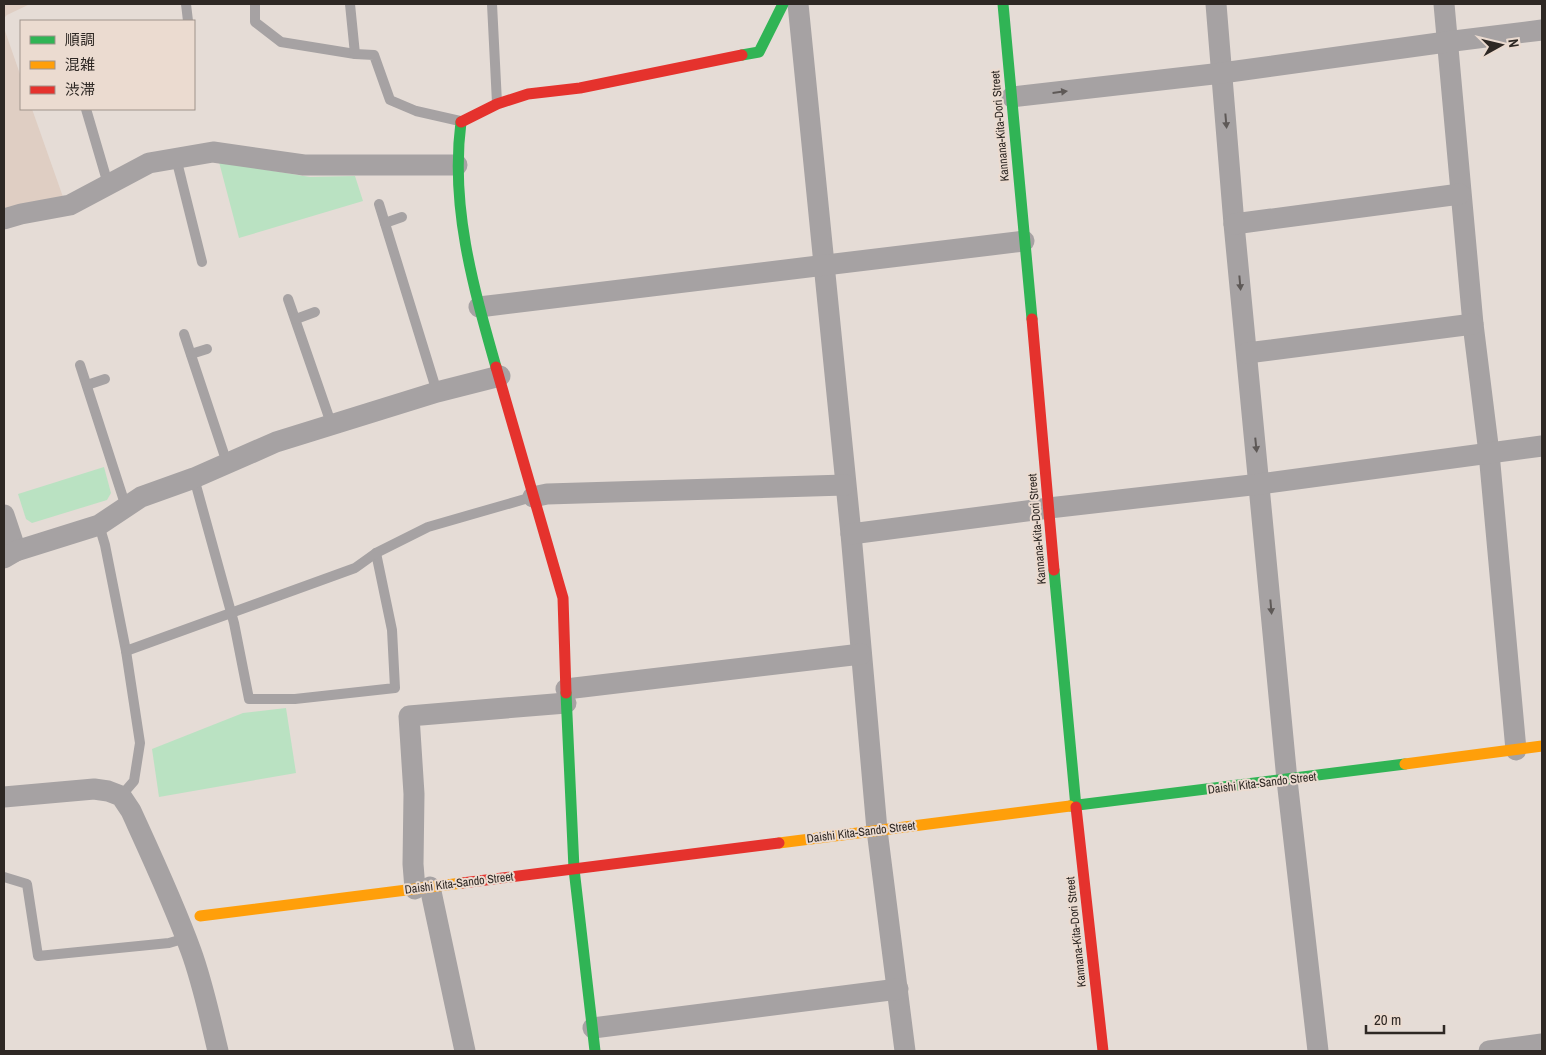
<svg xmlns="http://www.w3.org/2000/svg" width="1546" height="1055" font-family="'Archivo Narrow','Noto Sans JP',sans-serif">
<style>
.built{fill:#dfcec3}
.green{fill:#bae2c2}
.lines{fill:none;stroke-linecap:round;stroke-linejoin:round}
.lane{stroke:#a6a2a3;stroke-width:10}
.street{stroke:#a6a2a3;stroke-width:21}
.fast{stroke:#30b455;stroke-width:11}
.slow{stroke:#ff9f0a;stroke-width:11}
.jam{stroke:#e5322d;stroke-width:11}
.oneway{fill:#5e5957}
.labels{text-anchor:middle;dominant-baseline:central;stroke-width:4;stroke-linejoin:round;paint-order:stroke}
.street-label{font-size:12px;fill:#2e2824;stroke:#ebdbd0}
</style>
<rect width="100%" height="100%" fill="#e5dcd6"/>
<g class="built">
<path d="M4 4H30L7 15 4 18Z"/>
<path d="M4 28 21 77V109H32L63 197 4 210Z"/>
</g>
<g class="green">
<path d="M219 162 310 177 355 176 363 201 239 238Z"/>
<path d="M104 467 111 493 107 500 32 523 26 519 18 494Z"/>
<path d="M286 708 296 773 159 797 152 749 243 713Z"/>
</g>
<g class="lines">
<g class="lane">
<path d="M186 4 188 21"/>
<path d="M255 4V22L281 42 355 54 374 55 390 100 416 111 460 121"/>
<path d="M350 4 355 54"/>
<path d="M492 4 497 103"/>
<path d="M86 109 108 184"/>
<path d="M176 158 202 262"/>
<path d="M379 204 437 392"/>
<path d="M385 223 402 217"/>
<path d="M288 299 332 426"/>
<path d="M296 319 315 312"/>
<path d="M184 334 227 463"/>
<path d="M191 354 207 349"/>
<path d="M80 365 126 507"/>
<path d="M87 385 105 379"/>
<path d="M194 478 234 623 249 699H295L395 688 392 630 376 553"/>
<path d="M99 525 105 545 126 651 140 743 134 781 121 796"/>
<path d="M126 651 355 568 376 553 428 527 532 497"/>
<path d="M4 877 27 884 38 956 169 943 186 938"/>
</g>
<g class="street">
<path d="M798 4 851 534 877 830 905 1051"/>
<path d="M1216 4 1234 224 1287 780 1318 1051"/>
<path d="M1444 4 1473 324 1489 453 1516 750"/>
<path d="M1012 97 1222 73 1446 42 1542 30"/>
<path d="M4 219 21 214 70 205 149 163 213 152 304 165H457"/>
<path d="M1234 224 1460 194"/>
<path d="M479 307 1024 241"/>
<path d="M1247 353 1473 324"/>
<path d="M533 497 547 494 845 485"/>
<path d="M4 515 16 551"/>
<path d="M851 534 1049 508 1260 484 1542 446"/>
<path d="M4 558 16 551 99 525 141 497 194 478 276 442 437 392 500 376"/>
<path d="M566 689 861 654"/>
<path d="M4 797 94 789 108 791 121 796 131 811C152 857 174 904 191 951 203 984 210 1018 218 1051"/>
<path d="M430 887 465 1051"/>
<path d="M415 889 413 864 414 794 409 716 566 703"/>
<path d="M593 1028 898 989"/>
<path d="M1489 1051 1542 1044"/>
</g>
<g class="fast">
<path d="M1003 4 1032 319"/>
<path d="M742 55 759 52 783 4"/>
<path d="M461 122C450 206 473 286 496 367"/>
<path d="M1054 570 1076 807"/>
<path d="M566 693 574 869 595 1051"/>
<path d="M1070 806 1405 764"/>
</g>
<g class="slow">
<path d="M1405 764 1542 746"/>
<path d="M779 843 1070 806"/>
<path d="M200 916 462 883"/>
</g>
<g class="jam">
<path d="M461 122 497 104 528 94 580 88 742 55"/>
<path d="M1032 319 1054 570"/>
<path d="M496 367 563 598 566 693"/>
<path d="M1076 807 1103 1051"/>
<path d="M462 883 779 843"/>
</g>
</g>
<defs><path id="oneway-solid" d="M-6-.8H1V-3.2L6.5 0L1 3.2V.8H-6Z" transform="scale(1.25)"/></defs>
<g class="oneway">
<use href="#oneway-solid" transform="translate(1060 92) rotate(-7)"/>
<use href="#oneway-solid" transform="translate(1226 121) rotate(85)"/>
<use href="#oneway-solid" transform="translate(1240 283) rotate(85)"/>
<use href="#oneway-solid" transform="translate(1256 445) rotate(84)"/>
<use href="#oneway-solid" transform="translate(1271 607) rotate(85)"/>
</g>
<g class="labels">
<g class="street-label">
<text transform="translate(1000 126) rotate(-95)">Kannana-Kita-Dori Street</text>
<text transform="translate(1037 529) rotate(-95)">Kannana-Kita-Dori Street</text>
<text transform="translate(1262 783) rotate(-7)">Daishi Kita-Sando Street</text>
<text transform="translate(861 832) rotate(-7)">Daishi Kita-Sando Street</text>
<text transform="translate(459 883) rotate(-7)">Daishi Kita-Sando Street</text>
<text transform="translate(1076 932) rotate(-96)">Kannana-Kita-Dori Street</text>
</g>
</g>
<rect width="1546" height="1055" fill="none" stroke="#2e2824" stroke-width="10"/>
<rect x="20" y="20" width="175" height="90" fill="#ebdbd0" stroke="#9f938b"/>
<rect x="30" y="36" width="25" height="8" fill="#30b455" stroke="#9f938b"/>
<text x="65" y="45" font-size="15" fill="#2e2824">順調</text>
<rect x="30" y="61" width="25" height="8" fill="#ff9f0a" stroke="#9f938b"/>
<text x="65" y="70" font-size="15" fill="#2e2824">混雑</text>
<rect x="30" y="86" width="25" height="8" fill="#e5322d" stroke="#9f938b"/>
<text x="65" y="95" font-size="15" fill="#2e2824">渋滞</text>
<g transform="translate(1501 45) rotate(82)" stroke="#ebdbd0" stroke-width="4" paint-order="stroke">
<path d="M0-4L9 19L0 12L-9 19Z" fill="#2e2824"/>
<text y="-8" font-size="14" font-weight="bold" text-anchor="middle" fill="#2e2824">N</text>
</g>
<path d="M1366 1025v8h78v-8" fill="none" stroke="#2e2824" stroke-width="2.5"/>
<text x="1374" y="1025" font-size="15" fill="#2e2824" stroke="#ebdbd0" stroke-width="4" paint-order="stroke">20 m</text>
</svg>
